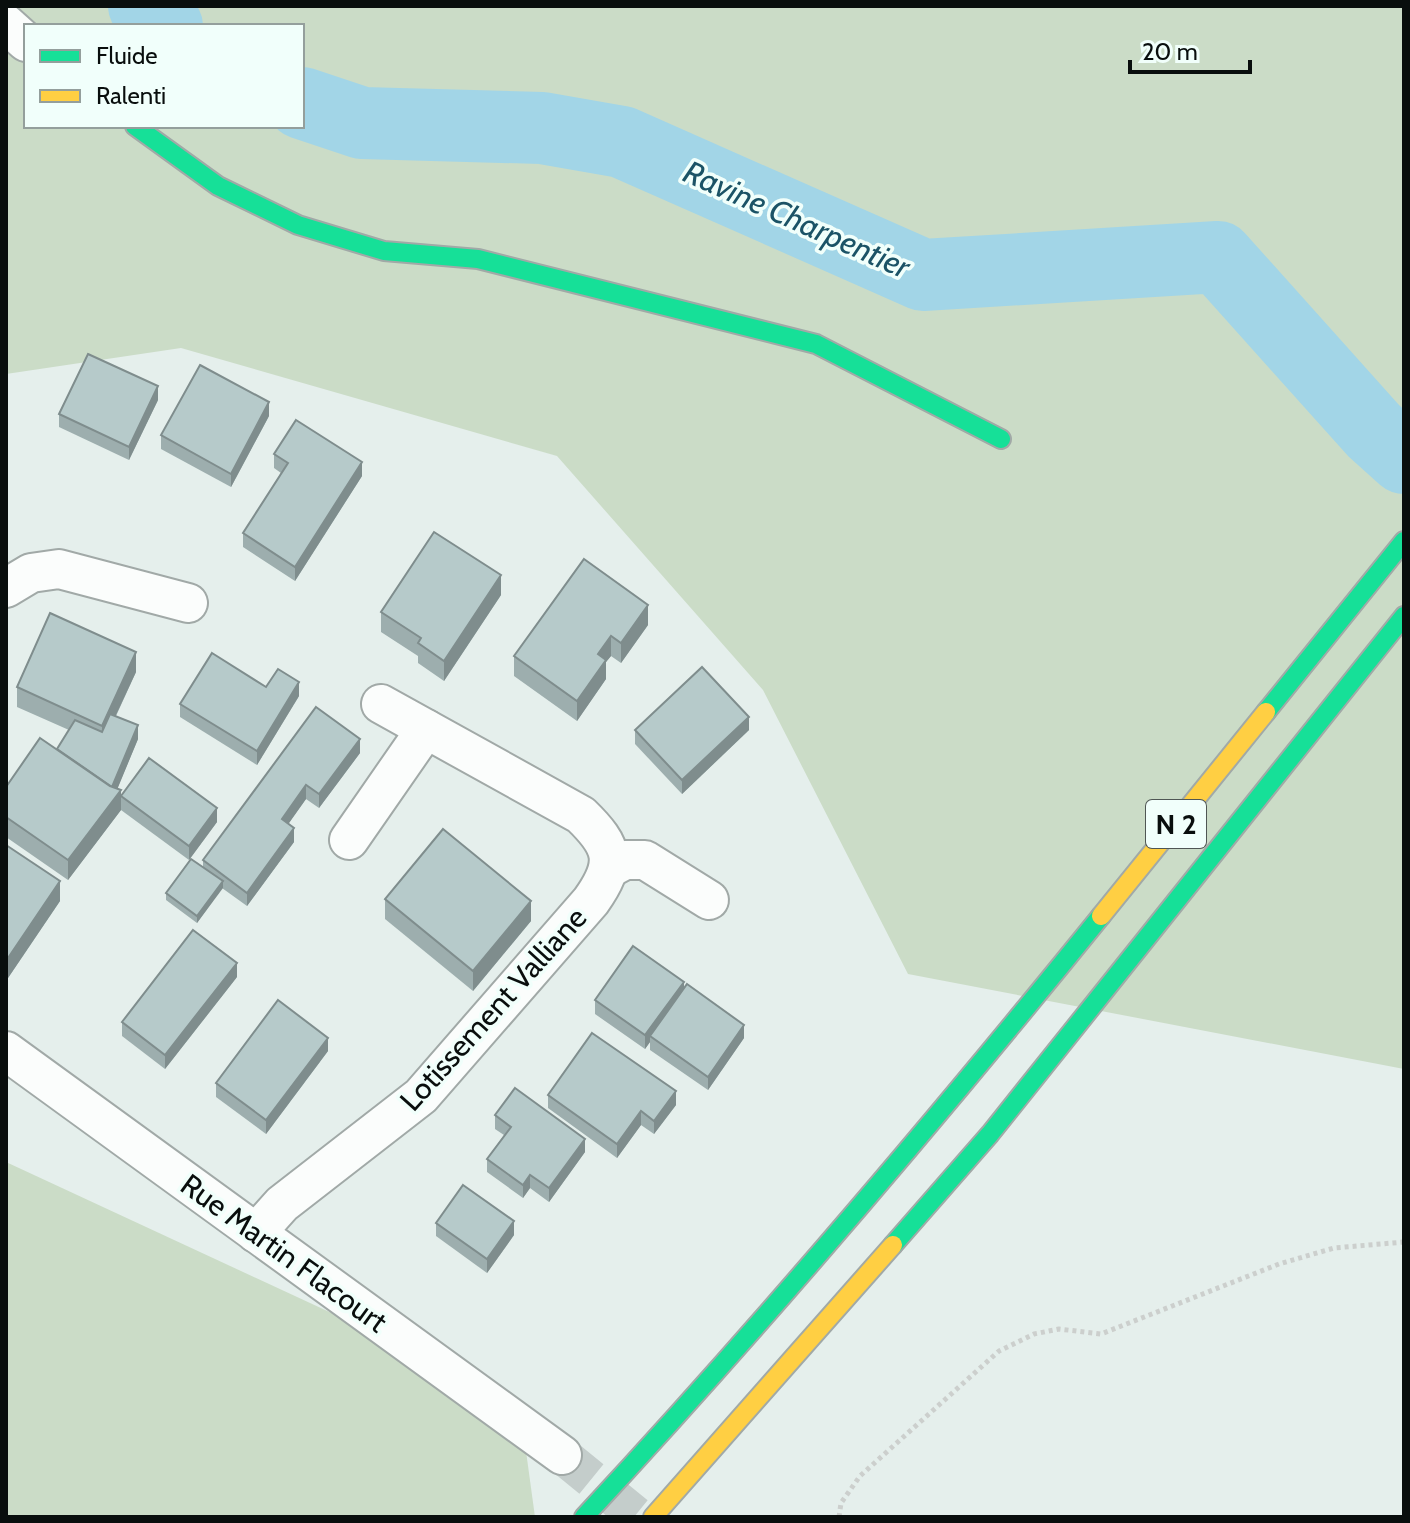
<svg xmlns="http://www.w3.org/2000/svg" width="1410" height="1523" font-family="Cabin,sans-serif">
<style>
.green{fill:#cbdcc7;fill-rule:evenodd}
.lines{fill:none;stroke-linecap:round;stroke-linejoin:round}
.river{stroke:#a2d5e7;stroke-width:72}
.street-tunnel{stroke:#c4cdcb;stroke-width:38;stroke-dasharray:38 19;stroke-linecap:butt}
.street-casing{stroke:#a1a9a7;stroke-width:42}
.fast-casing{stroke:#a1a9a7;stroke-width:22}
.slow-casing{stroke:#a1a9a7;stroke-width:22}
.path{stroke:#cccfcd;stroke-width:5;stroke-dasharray:4 4;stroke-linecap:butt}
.street{stroke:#fbfdfc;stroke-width:38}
.fast{stroke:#16e098;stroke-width:18}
.slow{stroke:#ffcf43;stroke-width:18}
.wall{fill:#9daeae}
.shaded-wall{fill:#7f8d8d}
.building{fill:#b6caca;stroke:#7f8d8d;stroke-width:2}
.labels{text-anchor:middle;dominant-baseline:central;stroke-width:7;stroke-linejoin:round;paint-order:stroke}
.shield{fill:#f1fffb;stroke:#4f5654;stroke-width:2}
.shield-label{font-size:28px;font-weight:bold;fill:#090e0d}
.street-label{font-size:30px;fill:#090e0d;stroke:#f1fffb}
.water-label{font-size:32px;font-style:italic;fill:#1b5366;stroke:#f1fffb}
</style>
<rect width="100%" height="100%" fill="#e5efec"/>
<g class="green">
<path d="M6 6H1404V1069L908 974 763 690 557 456 181 348 6 374ZM26 26H302V126H26Z"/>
<path d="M6 1162 519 1400 535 1517H6Z"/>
</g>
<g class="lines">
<g class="river">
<path d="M144 6 167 26"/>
<path d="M302 103 362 123 542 128 622 142 923 275 1218 257 1374 431 1404 458"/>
</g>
<path class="street-tunnel" d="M562 1455 638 1517"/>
<defs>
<g id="street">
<path d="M6 24 26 42"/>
<path d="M6 588 31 573 59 569 188 603"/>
<path d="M349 840 426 729"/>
<path d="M610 868 625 860H645L709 900"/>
<path d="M6 1051 562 1455"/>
<path d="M256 1233 282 1204 421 1096 591 901C618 863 614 847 581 815L381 704"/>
</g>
<g id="fast">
<path d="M135 126 218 186 298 225 384 251 478 259 816 344 1001 439"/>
<path d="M1266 712 1404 541"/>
<path d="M893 1245 990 1134 1404 616"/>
<path d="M584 1517C764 1323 935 1121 1101 916"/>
</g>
<g id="slow">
<path d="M1101 916 1266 712"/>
<path d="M653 1517 893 1245"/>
</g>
</defs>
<use href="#street" class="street-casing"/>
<use href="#fast" class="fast-casing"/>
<use href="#slow" class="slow-casing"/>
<path class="path" d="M839 1517 841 1503 860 1476 999 1351 1034 1334 1059 1329 1101 1334 1279 1264 1334 1248 1404 1242"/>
<use href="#street" class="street"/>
<use href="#fast" class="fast"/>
<use href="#slow" class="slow"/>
</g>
<g class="wall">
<path d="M158 400 129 460 59 427V414Z"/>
<path d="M269 416 231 487 161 449V435Z"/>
<path d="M274 454 362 476 295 581 243 547V533L281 473 274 468Z"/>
<path d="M501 595 444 681 418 663V656L381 632V612Z"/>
<path d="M648 625 621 663 611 656 606 662V679L577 721 514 676V656Z"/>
<path d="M136 672 116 716 138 739 117 789 121 810 68 880 6 837V787L57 750 69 730 17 707V687Z"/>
<path d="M299 696 257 765 180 717V704Z"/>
<path d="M316 707 360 753 319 808 306 799 288 824 294 842 247 906 222 888 197 923 166 900V893L203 867V860Z"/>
<path d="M635 730H749L682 794 635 744Z"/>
<path d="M121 796 217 822 189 860 121 810Z"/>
<path d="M6 845 60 901 8 978 6 976Z"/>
<path d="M385 899 531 921 473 991 385 919Z"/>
<path d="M237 977 165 1069 122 1036V1022Z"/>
<path d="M684 990 744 1038 708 1090 650 1050V1042L645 1049 595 1014V1000Z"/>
<path d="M328 1051 266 1134 216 1097V1083Z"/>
<path d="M548 1095 676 1105 654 1134 641 1125 617 1158 548 1108Z"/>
<path d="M495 1115 585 1152 549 1202 530 1188 523 1198 487 1172V1159L504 1135 495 1129Z"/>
<path d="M436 1223 514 1235 487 1273 436 1236Z"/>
</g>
<g class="shaded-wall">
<path d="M158 386V400L129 460V447Z"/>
<path d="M269 402V416L231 487V474Z"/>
<path d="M362 462V476L295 581V567Z"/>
<path d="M501 575V595L444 681V661Z"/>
<path d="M648 605V625L621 663V643Z"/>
<path d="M611 636V656L606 662V679L577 721V701L598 654Z"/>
<path d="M136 652V672L102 745V726Z"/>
<path d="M299 682V696L257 765V751Z"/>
<path d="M749 717V730L682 794V780Z"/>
<path d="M138 725V739L112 802 121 790V810L68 880V860L110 792Z"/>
<path d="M360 739V753L319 808V794Z"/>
<path d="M306 785V799L282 833V819Z"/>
<path d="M217 808V822L189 860V846Z"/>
<path d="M294 828V842L247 906V893Z"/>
<path d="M60 881V901L8 978V958Z"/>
<path d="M223 881V888L197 923V916Z"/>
<path d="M531 901V921L473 991V971Z"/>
<path d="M237 963V977L165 1069V1055Z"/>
<path d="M684 982V995L650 1036V1042L645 1049V1035Z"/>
<path d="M744 1025V1038L708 1090V1077Z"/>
<path d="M328 1038V1051L266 1134V1120Z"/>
<path d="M676 1091V1105L654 1134V1121Z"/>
<path d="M641 1111V1125L617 1158V1144Z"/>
<path d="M585 1139V1152L549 1202V1188Z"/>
<path d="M530 1175V1188L523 1198V1185Z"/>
<path d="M514 1221V1235L487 1273V1259Z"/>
</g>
<g class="building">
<path d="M88 354 158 386 129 447 59 414Z"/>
<path d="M200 365 269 402 231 474 161 435Z"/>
<path d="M296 420 362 462 295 567 243 533 288 463 274 454Z"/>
<path d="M434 532 501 575 444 661 418 643 421 638 381 612Z"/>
<path d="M584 559 648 605 621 643 611 636 598 654 606 660 577 701 514 656Z"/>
<path d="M50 613 136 652 102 726 17 687Z"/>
<path d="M212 653 266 687 278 669 299 682 257 751 180 704Z"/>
<path d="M702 667 749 717 682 780 635 730Z"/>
<path d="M316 707 360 739 319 794 306 785 282 819 294 828 247 893 203 860Z"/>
<path d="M110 714 138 725 112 787 57 749 75 720 102 732Z"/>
<path d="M40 738 110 786 121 790 68 860 6 817V787Z"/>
<path d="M149 758 217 808 189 846 121 796Z"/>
<path d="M443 829 531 901 473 971 385 899Z"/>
<path d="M6 845 60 881 8 958 6 956Z"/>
<path d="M191 859 223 881 197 916 166 893Z"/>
<path d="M193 930 237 963 165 1055 122 1022Z"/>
<path d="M633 946 684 982 645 1035 595 1000Z"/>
<path d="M687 984 744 1025 708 1077 650 1036Z"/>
<path d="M278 1000 328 1038 266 1120 216 1083Z"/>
<path d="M592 1033 676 1091 654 1121 641 1111 617 1144 548 1095Z"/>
<path d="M515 1088 585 1139 549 1188 530 1175 523 1185 487 1159 511 1127 495 1115Z"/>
<path d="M463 1185 514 1221 487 1259 436 1223Z"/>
</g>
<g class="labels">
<rect class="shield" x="1146" y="800" width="60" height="48" rx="6"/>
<g class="shield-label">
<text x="1176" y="824">N 2</text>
</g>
<g class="street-label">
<text transform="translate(493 1009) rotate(-48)">Lotissement Valliane</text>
<text transform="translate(284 1253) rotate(36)">Rue Martin Flacourt</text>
</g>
<g class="water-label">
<text transform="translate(797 219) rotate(24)">Ravine Charpentier</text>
</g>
</g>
<rect width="1410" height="1523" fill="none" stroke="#090e0d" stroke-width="16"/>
<rect x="24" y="24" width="280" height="104" fill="#f1fffb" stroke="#949f9c" stroke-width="2"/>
<rect x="40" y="50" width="40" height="12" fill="#16e098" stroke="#949f9c" stroke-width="2"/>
<text x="96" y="64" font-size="24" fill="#090e0d">Fluide</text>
<rect x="40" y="90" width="40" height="12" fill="#ffcf43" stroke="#949f9c" stroke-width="2"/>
<text x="96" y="104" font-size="24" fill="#090e0d">Ralenti</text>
<path d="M1130 60v12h120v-12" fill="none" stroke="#090e0d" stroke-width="4"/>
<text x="1142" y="60" font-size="24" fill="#090e0d" stroke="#f1fffb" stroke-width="6" paint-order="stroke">20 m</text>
</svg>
